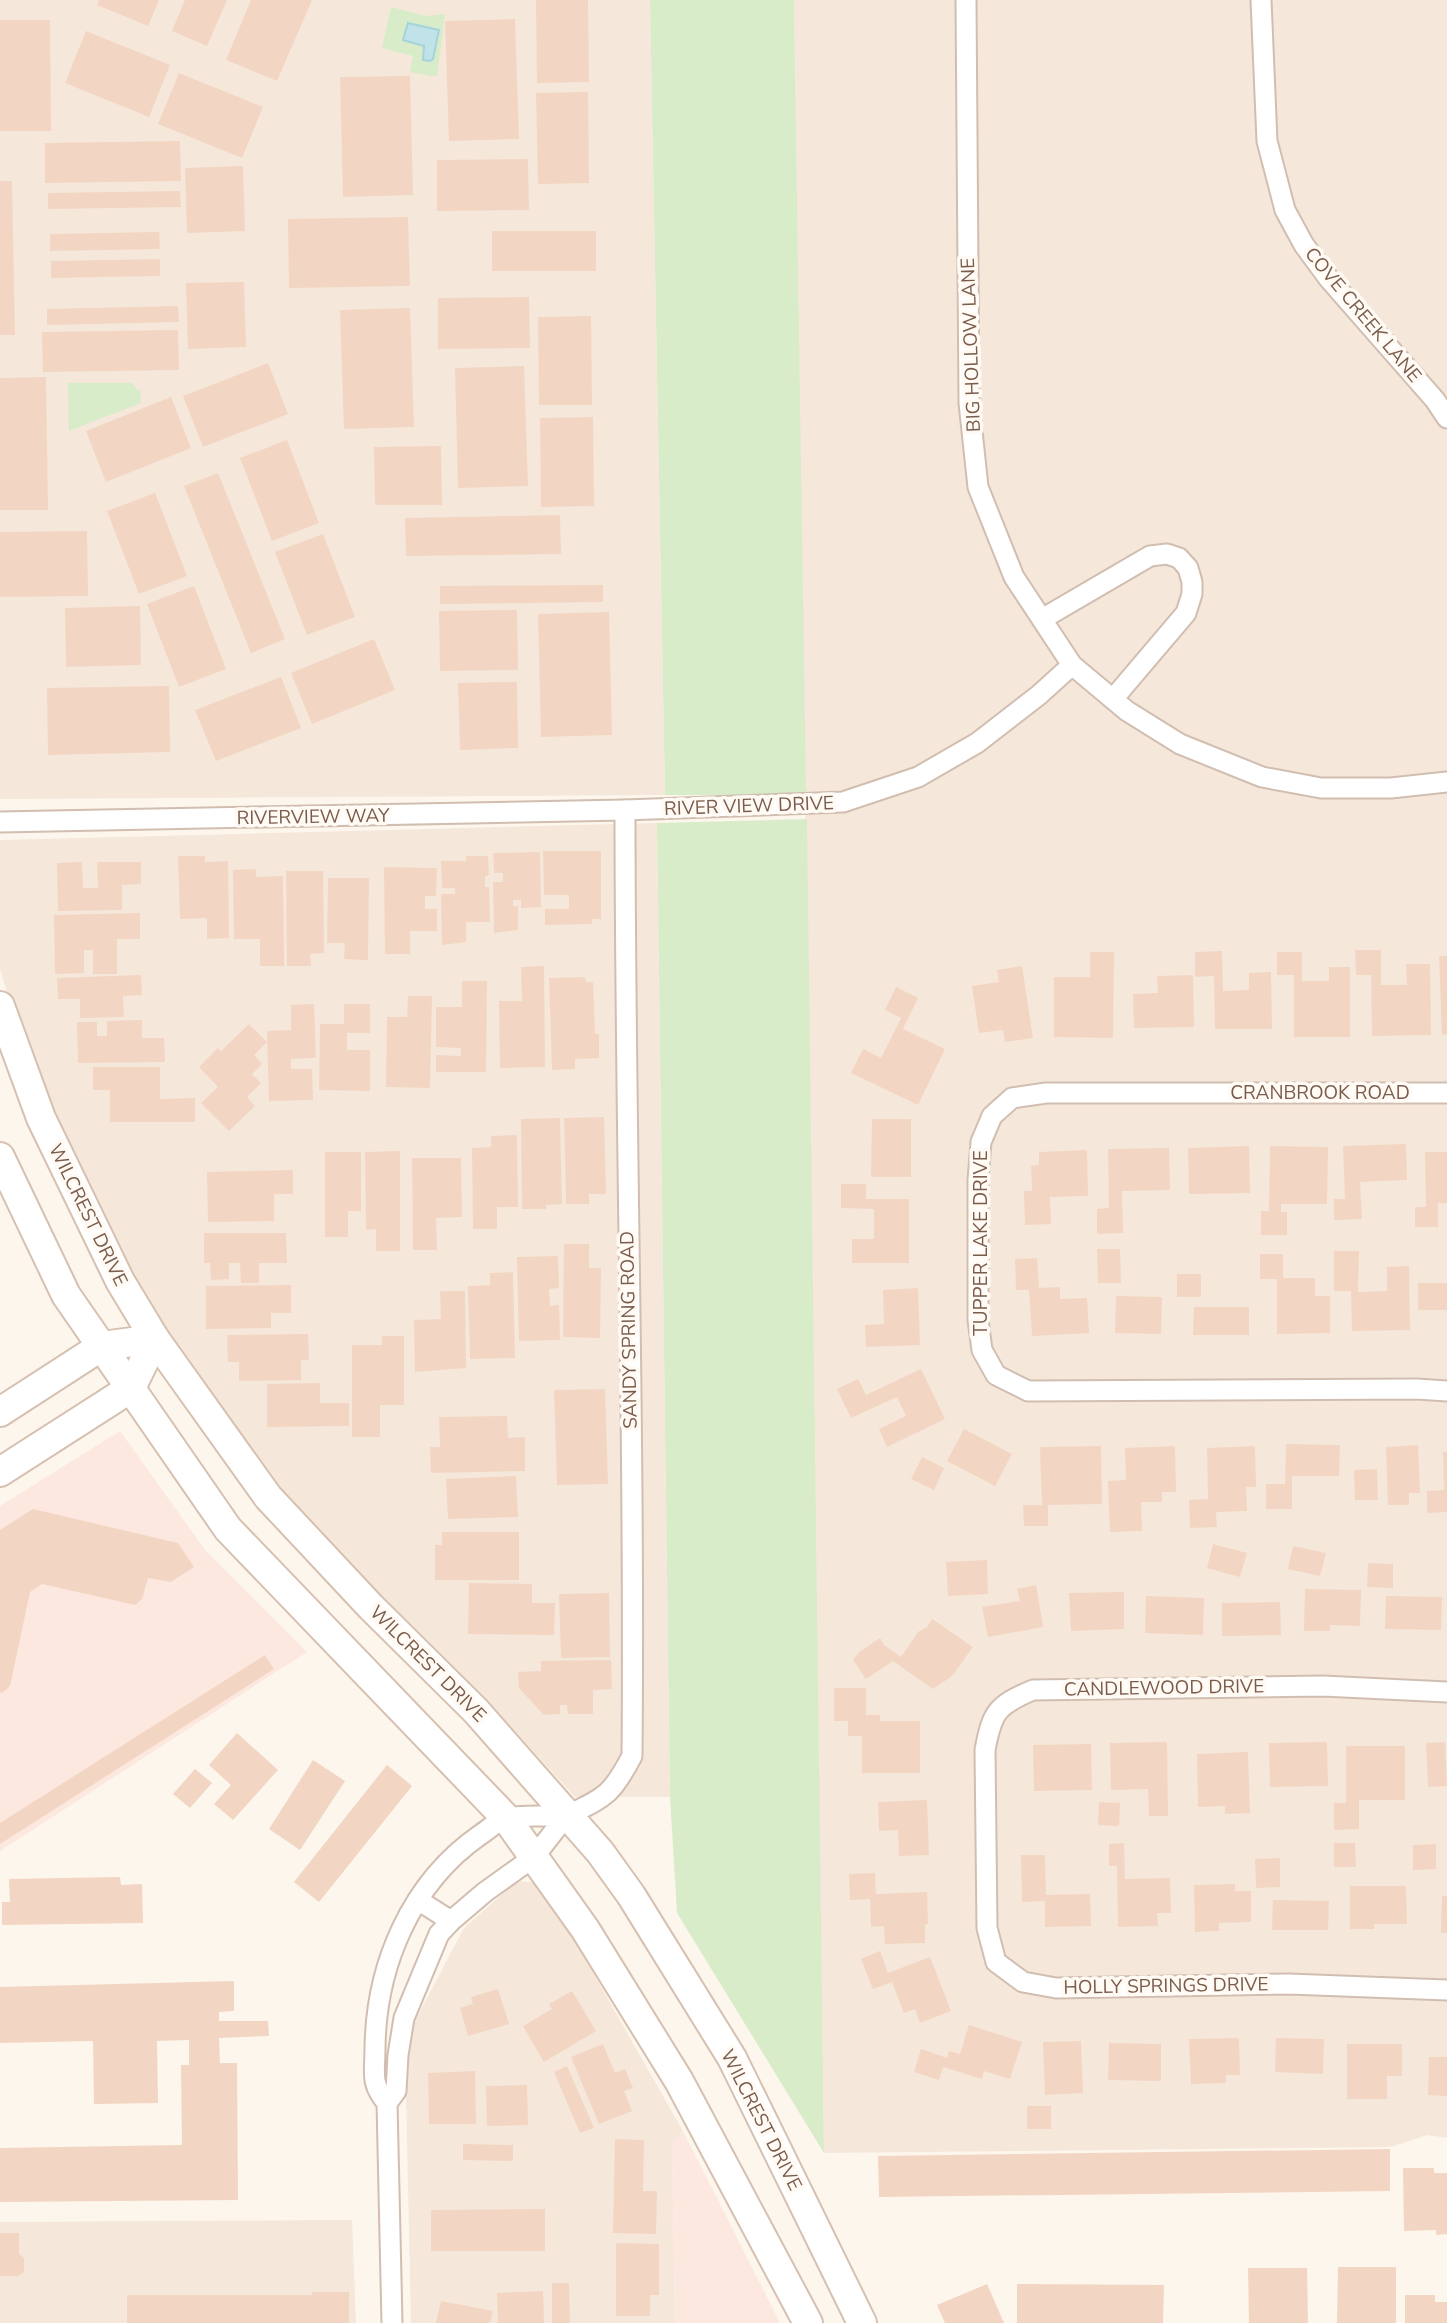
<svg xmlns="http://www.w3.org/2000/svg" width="1447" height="2323" font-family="'Nunito Sans',sans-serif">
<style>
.residential{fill:#f5e8da}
.commercial{fill:#fde8e0}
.green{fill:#d8ecc9}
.water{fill:#bfe3e8;stroke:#a5d3da;stroke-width:2}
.building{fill:#f3d5c3}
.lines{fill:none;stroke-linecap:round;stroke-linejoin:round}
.street-casing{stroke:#d1beb0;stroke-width:23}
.secondary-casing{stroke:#d6c0b0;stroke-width:32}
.street{stroke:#fff;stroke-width:19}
.secondary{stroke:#fff;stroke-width:28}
.labels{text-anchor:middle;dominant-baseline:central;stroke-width:7;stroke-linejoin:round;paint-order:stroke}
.street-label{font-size:19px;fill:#7a5c4d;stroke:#fffaf3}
</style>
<rect width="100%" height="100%" fill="#fdf6ec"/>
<g class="residential">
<path d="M0 0H650L665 795 0 799Z"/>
<path d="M794 0H1447V2138L1428 2135 1390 2147 824 2153Z"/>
<path d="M657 823 670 1797H575L512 1728 315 1529 263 1468 166 1333 112 1239 68 1149 10 1003 0 969V840Z"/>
<path d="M517 1881 542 1883 683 2131 672 2145 675 2323H411L406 2096 409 2032 464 1928Z"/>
<path d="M352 2220 356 2323H0V2222Z"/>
</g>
<g class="commercial">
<path d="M120 1431 205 1550 307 1652 0 1851V1506Z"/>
<path d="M683 2131 780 2323H675L672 2145Z"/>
</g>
<g class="green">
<path d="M650 0H794L806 792 765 795H665Z"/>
<path d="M391 7 426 16 445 14 437 77 410 72 413 56 382 48Z"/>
<path d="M68 383H132L137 390H140L141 403 69 431Z"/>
<path d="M807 819 824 2153 677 1913 670 1797 657 823Z"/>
</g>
<path class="water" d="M408 23 439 30 433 59 430 61 423 60 424 46 403 40Z"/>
<g class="building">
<path d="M99 0H159L148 26 97 5Z"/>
<path d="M185 0H227L207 46 172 31Z"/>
<path d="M251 0H312L277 81 226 60Z"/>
<path d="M536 0H588L589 82 537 83Z"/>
<path d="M515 19 519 139 449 141 445 21Z"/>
<path d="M0 20H50L51 131H0Z"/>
<path d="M86 31 170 65 149 117 65 83Z"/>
<path d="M179 73 263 107 242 158 158 124Z"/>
<path d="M410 76 413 195 343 197 340 77Z"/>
<path d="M588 92 589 183 538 184 536 93Z"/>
<path d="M180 141 181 181 45 183V143Z"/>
<path d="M528 159 529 210 437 211V160Z"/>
<path d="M243 166 245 231 187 233 185 168Z"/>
<path d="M0 181H12L15 335H0Z"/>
<path d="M180 191 181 207 48 209V193Z"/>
<path d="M408 217 410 286 289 288 288 219Z"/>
<rect x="492" y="231" width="104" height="40"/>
<path d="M159 232 160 249 50 251V234Z"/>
<path d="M160 259V276L51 278V261Z"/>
<path d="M244 282 246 347 188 349 186 283Z"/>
<path d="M529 297 530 348 438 349V298Z"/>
<path d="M178 306 179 322 47 325V309Z"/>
<path d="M410 308 414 427 344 429 340 310Z"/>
<path d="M591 316 592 405H539L538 317Z"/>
<path d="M178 330 179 370 43 372 42 332Z"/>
<path d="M268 363 288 414 203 447 183 396Z"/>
<path d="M524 366 528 486 458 488 455 368Z"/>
<path d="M46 377 48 510H0V378Z"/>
<path d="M171 397 191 448 106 482 86 431Z"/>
<path d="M593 417 594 506 541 507 540 418Z"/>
<path d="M287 440 319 523 272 541 240 458Z"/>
<path d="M441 446 442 505H375L374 447Z"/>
<path d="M218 473 285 639 251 653 184 486Z"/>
<path d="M155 493 187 576 139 594 107 511Z"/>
<path d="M560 515 561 554 406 556 405 518Z"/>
<path d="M87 531 88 596 0 597V532Z"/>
<path d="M323 534 355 617 307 635 275 552Z"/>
<path d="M603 585V602L440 604V586Z"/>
<path d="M194 586 226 669 179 687 147 604Z"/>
<path d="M140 606 141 665 66 667 65 608Z"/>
<path d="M517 610 518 670 440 671 439 611Z"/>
<path d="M609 612 612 735 541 737 538 614Z"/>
<path d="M374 639 395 690 312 724 291 673Z"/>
<path d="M281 677 301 728 216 761 195 710Z"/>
<path d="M517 682 518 748 460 750 458 683Z"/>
<path d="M169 686 170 752 48 755 47 688Z"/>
<path d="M543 851H601V919H592V924L545 925V909H569V895H544Z"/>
<path d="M540 852 541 907 521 908V900H513V906H518V930L494 933 493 882H503V873H494L493 853Z"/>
<path d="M178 856H205V862L228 861 229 938 207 939V918L180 919Z"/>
<path d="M466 856H488L489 875 485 876V887H489L490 922H466V942L442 945 441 894H455V888H442L441 861H466Z"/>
<path d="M82 862 83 888H98L97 862H141V884L122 885V910L58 911 57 863Z"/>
<path d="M384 867 437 868 436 896H425V909H437V931H410V954H385Z"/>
<path d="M256 869V877L283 876 284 966H260V939H234L233 870Z"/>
<path d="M286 871H323L324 953 310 954 311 966H287Z"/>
<path d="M328 878H369L368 960 344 959 345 943H327Z"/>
<path d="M140 913V939H117V974H93V950H84V973L55 974 54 915Z"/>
<path d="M1355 950H1381V985H1407L1406 964H1430L1431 1035 1372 1036 1371 975H1356Z"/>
<path d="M1222 951 1223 991 1249 990V973L1271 972 1272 1029H1215L1214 976 1195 977V952Z"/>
<path d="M1090 952H1114L1113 1038 1054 1037V977H1090Z"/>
<path d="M1277 952H1302V981H1329V967H1350V1037H1294V975H1277Z"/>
<path d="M1439 956H1447V1034L1442 1035Z"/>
<path d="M544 966 545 1067 500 1068 499 1001H522L521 967Z"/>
<path d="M1022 966 1033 1038 1005 1042 1003 1030 979 1033 972 986 999 982 997 970Z"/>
<path d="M141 975 142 995 123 996 124 1017 80 1018V999H58L57 978Z"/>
<path d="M1193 975 1194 1027 1134 1028 1133 994 1158 993 1157 976Z"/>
<path d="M585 977 586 982H593L595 1034H599V1058L575 1059V1069L552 1070 549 978Z"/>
<path d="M462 981H487L486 1072H436V1055L461 1056V1048L436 1047V1007H462Z"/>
<path d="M896 987 918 998 903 1029 945 1049 918 1105 851 1073 863 1049 881 1058 901 1018 885 1010Z"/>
<path d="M408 996H432L430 1088 386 1087 387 1017H407Z"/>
<path d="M314 1004 316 1058 291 1059V1069H312L313 1100 269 1101 267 1031 291 1030V1005Z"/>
<path d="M344 1004H370V1033H347V1050H370V1091L319 1090 320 1024H344Z"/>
<path d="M142 1020V1038H164L165 1062 78 1063 77 1022H97V1036H107V1021Z"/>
<path d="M249 1024 267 1042 254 1055 262 1064 252 1074 261 1083 247 1097 255 1106 229 1131 201 1103 218 1087 199 1067 218 1048 221 1051Z"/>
<path d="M93 1067H160V1099L195 1098V1122H110V1090H93Z"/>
<path d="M604 1117 606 1194H589V1204H566L564 1118Z"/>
<path d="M560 1118 562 1204 546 1205V1209H522L521 1119Z"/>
<path d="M872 1119H911V1177H871Z"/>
<path d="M517 1135 518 1207H497V1229H473L472 1148 491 1147V1136Z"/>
<path d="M1406 1144 1407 1180 1360 1182 1362 1219 1334 1220V1199H1345L1343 1146Z"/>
<path d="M1249 1146 1250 1193 1189 1194 1188 1148Z"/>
<path d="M1270 1146 1328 1147 1327 1204H1281V1212H1287V1235H1261V1211H1269Z"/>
<path d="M1169 1148 1170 1190 1122 1191 1123 1233 1097 1234V1209L1109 1208 1108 1149Z"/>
<path d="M1087 1150 1088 1196 1050 1197 1051 1224 1025 1225 1024 1191H1032L1031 1166 1039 1165V1152Z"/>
<path d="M400 1151V1251H376V1229L366 1230 365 1152Z"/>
<path d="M325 1152H361V1211H348V1237H325Z"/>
<path d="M1425 1152H1447V1203H1438V1227H1415V1207H1426Z"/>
<path d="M412 1158H461L462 1217 436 1218 437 1250H413Z"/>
<path d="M293 1170V1194H274V1221L208 1222 207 1172Z"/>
<path d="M841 1184H866V1199H909V1263H852V1239H874V1209L841 1208Z"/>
<path d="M204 1233H286L287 1263H259V1283H241L240 1263H229V1279L211 1280 210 1263H204Z"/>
<path d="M564 1244H589V1268H601L600 1338 563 1337Z"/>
<path d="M1097 1249H1120L1121 1283H1098Z"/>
<path d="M1334 1251H1359L1358 1292 1387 1291V1267L1409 1266 1410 1330 1352 1331 1351 1291H1334Z"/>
<path d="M1260 1254H1283V1278H1315V1296H1330V1333L1277 1334V1279H1260Z"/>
<path d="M558 1256 559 1288 549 1289 550 1306 559 1305 560 1340 519 1341 517 1257Z"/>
<path d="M1037 1258 1039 1288 1060 1287V1299L1087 1298 1089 1333 1032 1336 1029 1290H1016L1015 1259Z"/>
<path d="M513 1272 515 1358 470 1359 468 1286 490 1285V1273Z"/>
<rect x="1177" y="1274" width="24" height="23"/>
<rect x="1418" y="1283" width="29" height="27"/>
<path d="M291 1285V1313H271V1328L206 1329V1286Z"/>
<path d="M918 1288 920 1345 866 1347 865 1325 884 1324 883 1290Z"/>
<path d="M440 1291H465L466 1368 415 1372 414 1320 441 1319Z"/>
<path d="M1116 1296 1162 1297 1161 1334 1115 1333Z"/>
<path d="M1194 1307H1249V1335H1193Z"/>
<path d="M308 1334 309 1360H301V1380L239 1381V1362H228L227 1335Z"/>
<path d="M382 1336H404V1405H380V1437H352V1345H382Z"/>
<path d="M921 1369 945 1419 887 1447 879 1429 906 1416 897 1397 851 1418 837 1389 858 1379 866 1395Z"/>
<path d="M320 1383V1403H349V1426L267 1427V1384Z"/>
<path d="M605 1389 608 1484 557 1485 554 1390Z"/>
<path d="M507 1416 508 1438 525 1437V1471L431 1473 430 1447H440L439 1417Z"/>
<path d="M964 1429 1012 1454 995 1486 947 1461Z"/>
<path d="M1286 1444 1340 1445 1339 1476H1292V1509H1266V1484H1285Z"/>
<path d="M1418 1445 1420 1493H1409V1505H1388L1386 1447Z"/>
<path d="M1101 1446 1102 1504 1048 1505V1526H1024L1023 1505H1042L1040 1447Z"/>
<path d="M1175 1446 1176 1492H1162V1502H1141L1142 1531 1110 1532 1108 1481 1126 1480 1125 1448Z"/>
<path d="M1255 1446 1256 1487H1246L1247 1511 1216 1512 1217 1527 1190 1528 1189 1500 1208 1499 1207 1448Z"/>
<path d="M1443 1452H1447V1512L1427 1513V1491L1444 1490Z"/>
<path d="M922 1457 944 1468 934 1490 911 1479Z"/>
<path d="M1377 1469 1378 1500H1355L1354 1470Z"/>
<path d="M516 1476 518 1517 448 1519 446 1479Z"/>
<path d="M33 1509 178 1543 194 1567 171 1582 148 1578 142 1599 135 1605 42 1584 30 1592 10 1686 2 1693 0 1692V1530Z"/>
<path d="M442 1532H519V1580H435V1545H442Z"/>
<path d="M1213 1544 1247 1553 1240 1577 1207 1568Z"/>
<path d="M1293 1546 1326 1553 1320 1576 1288 1569Z"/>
<path d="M987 1560 988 1594 948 1596 946 1562Z"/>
<path d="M1368 1563 1393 1564V1588L1367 1587Z"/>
<path d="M469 1583 532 1584V1603H555L554 1635 468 1634Z"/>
<path d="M1036 1585 1043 1627 988 1637 982 1607 1020 1601 1017 1589Z"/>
<path d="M1305 1589 1361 1590 1360 1626 1330 1625V1631H1304Z"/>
<path d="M1124 1592V1629L1071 1631 1069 1593Z"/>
<path d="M609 1593 610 1657 561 1658 559 1594Z"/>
<path d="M1146 1596 1204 1598 1203 1635 1145 1633Z"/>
<path d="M1386 1596 1442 1597 1441 1630 1385 1629Z"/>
<path d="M1280 1602 1281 1635 1222 1636V1603Z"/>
<path d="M932 1619 973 1647 952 1676 933 1689 893 1661 866 1679 853 1660 859 1652 880 1638 884 1645 901 1657 918 1632 927 1627Z"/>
<path d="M265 1655 274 1669 0 1844V1823Z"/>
<path d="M611 1660 612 1689 593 1690V1714H568L567 1705H560V1714L544 1715 519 1688 518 1672 541 1671V1661Z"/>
<path d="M834 1688H866V1715H880V1721H920V1773H862V1736H848V1721H834Z"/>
<path d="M237 1733 278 1770 233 1820 214 1804 231 1785 209 1765Z"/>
<path d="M1167 1742 1168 1816H1149L1148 1789 1111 1790 1110 1743Z"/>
<path d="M1327 1742 1328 1786 1270 1787 1269 1743Z"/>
<path d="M1445 1742 1447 1786 1428 1787 1426 1743Z"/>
<path d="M1091 1744 1092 1790 1034 1791 1033 1745Z"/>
<path d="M1346 1746H1405V1800H1359V1829L1334 1830V1803H1346Z"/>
<path d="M1248 1752 1250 1813 1225 1814V1806L1198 1807 1197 1754Z"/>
<path d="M313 1760 345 1781 300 1850 269 1829Z"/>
<path d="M387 1765 412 1786 319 1902 294 1882Z"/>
<path d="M195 1769 212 1783 190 1808 173 1794Z"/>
<path d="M927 1800 929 1855 899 1856 898 1830 879 1831 878 1802Z"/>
<path d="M1099 1802 1120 1803 1119 1826 1098 1825Z"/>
<path d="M1124 1843 1125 1879 1170 1878 1171 1913H1157L1158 1926 1118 1927 1117 1866H1109V1844Z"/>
<path d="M1334 1843H1355L1356 1867H1334Z"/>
<path d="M1436 1844V1869L1413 1870V1845Z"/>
<path d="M1021 1855H1045L1046 1895 1090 1894 1091 1926 1045 1927V1901L1022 1902Z"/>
<path d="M1280 1858V1887L1256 1888 1255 1859Z"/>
<path d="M875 1873 876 1894 927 1892 928 1924 925 1925V1943L885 1944 884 1926 871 1927 870 1899 850 1900 849 1874Z"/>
<path d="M120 1877 121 1885 142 1884 143 1923 2 1925V1902H10L9 1879Z"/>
<path d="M1235 1884V1891H1251V1922L1219 1923V1931L1195 1932 1194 1885Z"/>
<path d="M1350 1886H1406L1407 1924H1374V1929H1350Z"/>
<path d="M1442 1896H1447V1933H1441Z"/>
<path d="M1273 1900 1329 1901 1328 1930H1272Z"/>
<path d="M880 1951 888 1973 930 1957 951 2011 920 2023 915 2009 904 2013 892 1982 873 1989 861 1959Z"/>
<path d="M234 1981V2011L219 2012V2021H268L269 2036 219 2038 220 2063H237L238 2200 0 2202V2148L182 2145 181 2065H189V2040L157 2041 158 2103 94 2104 93 2041 0 2043V1987Z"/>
<path d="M498 1989 509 2024 468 2036 460 2008 473 2004 471 1997Z"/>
<path d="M572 1991 596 2031 544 2062 523 2026 552 2009 549 2004Z"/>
<path d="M969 2025 1022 2042 1010 2079 984 2071 982 2079 943 2067 939 2080 914 2072 921 2049 947 2058 949 2051 960 2054Z"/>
<path d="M1239 2038 1240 2075H1226V2083L1191 2084 1189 2039Z"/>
<path d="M1276 2038 1324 2039 1323 2074 1275 2072Z"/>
<path d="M1081 2041 1083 2093 1045 2095 1043 2042Z"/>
<path d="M1109 2043 1161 2044V2081L1108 2080Z"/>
<path d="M603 2044 615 2073 625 2069 633 2088 624 2091 632 2111 599 2124 571 2057Z"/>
<path d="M1347 2044H1402V2076H1387V2099H1347Z"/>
<path d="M1429 2057H1447V2096L1428 2095Z"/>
<path d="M567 2066 594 2128 580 2133 554 2072Z"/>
<path d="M475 2071 476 2124H429L428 2073Z"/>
<path d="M527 2085 528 2125 487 2126 486 2086Z"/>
<rect x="1027" y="2106" width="24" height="23"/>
<path d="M615 2139 644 2140 643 2191H657L656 2234 613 2233Z"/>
<path d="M463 2144 513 2145V2161L463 2160Z"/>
<path d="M1390 2149V2191L879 2197 878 2156Z"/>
<path d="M1403 2168H1434V2173H1447V2234L1436 2235V2230L1404 2231Z"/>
<path d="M545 2209V2251H431V2210Z"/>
<path d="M0 2233H19V2254L24 2258V2272L18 2276H0Z"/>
<path d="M616 2243 659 2244V2295H650V2316H616Z"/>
<path d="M1338 2267H1396V2323H1337Z"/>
<path d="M1248 2268H1307L1308 2323H1249Z"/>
<path d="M552 2283H569L570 2323H552Z"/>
<path d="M987 2284 1004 2323H945L937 2305Z"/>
<path d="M1017 2284 1164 2285 1163 2323H1017Z"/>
<path d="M543 2291 544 2323H498L497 2293Z"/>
<path d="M312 2292H349V2323H127V2295H312Z"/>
<path d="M1405 2295H1435V2302H1447V2323H1405Z"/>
<path d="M441 2301 493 2311 490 2323H436Z"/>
</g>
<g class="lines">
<defs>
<g id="street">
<path d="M966 0 969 403 978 487 1014 577 1072 665 1127 711 1180 744 1262 777 1321 788H1391L1447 782"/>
<path d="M1261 0 1267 141 1285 210 1304 245 1329 279 1435 400 1447 418"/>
<path d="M1042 619 1150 556 1167 554 1179 558 1188 568 1192 582V594L1186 613 1113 699"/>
<path d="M0 822 625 810 843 802 918 777 977 743 1039 695 1072 665"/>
<path d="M1447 1093H1046L1012 1098 992 1116 981 1142 978 1180V1320L982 1350 996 1375 1028 1391 1417 1389 1447 1391"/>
<path d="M1447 1692 1323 1686 1033 1690C997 1705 992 1712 985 1750L987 1928 996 1962 1023 1982 1056 1988 1289 1984 1447 1990"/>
<path d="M566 1816C605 1797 611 1796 632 1756 635 1441 625 1126 625 810"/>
<path d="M418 1900 451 1921"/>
<path d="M387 2103C370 2083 375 2074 375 2048 376 1965 411 1883 480 1835 488 1830 498 1820 507 1818 525 1814 548 1817 566 1816L534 1857 485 1892 451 1921 439 1934 404 2018 398 2055 396 2091 387 2103 392 2323"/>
</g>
<g id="secondary">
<path d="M0 1006 41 1118 120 1281 155 1339 268 1497 371 1607 476 1711 600 1852 631 1895 732 2058 862 2323"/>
<path d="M0 1157 66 1295 228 1529 506 1818 585 1929 679 2081 808 2323"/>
<path d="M0 1412 102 1346 155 1339"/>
<path d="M0 1472 131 1388 155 1339"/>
</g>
</defs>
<use href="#street" class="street-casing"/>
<use href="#secondary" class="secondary-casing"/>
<use href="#street" class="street"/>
<use href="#secondary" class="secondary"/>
</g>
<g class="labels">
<g class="street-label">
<text transform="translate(1363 315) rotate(50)">COVE CREEK LANE</text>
<text transform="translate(971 345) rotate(-92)">BIG HOLLOW LANE</text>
<text transform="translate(749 806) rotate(-2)">RIVER VIEW DRIVE</text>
<text transform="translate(313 817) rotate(-1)">RIVERVIEW WAY</text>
<text x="1320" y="1093">CRANBROOK ROAD</text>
<text transform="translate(88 1215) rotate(64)">WILCREST DRIVE</text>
<text transform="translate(981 1243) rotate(-90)">TUPPER LAKE DRIVE</text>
<text transform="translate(629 1330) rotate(-91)">SANDY SPRING ROAD</text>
<text transform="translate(428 1664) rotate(45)">WILCREST DRIVE</text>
<text transform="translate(1164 1688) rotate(-1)">CANDLEWOOD DRIVE</text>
<text transform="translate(1166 1986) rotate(-1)">HOLLY SPRINGS DRIVE</text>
<text transform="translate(761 2120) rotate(63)">WILCREST DRIVE</text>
</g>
</g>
</svg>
